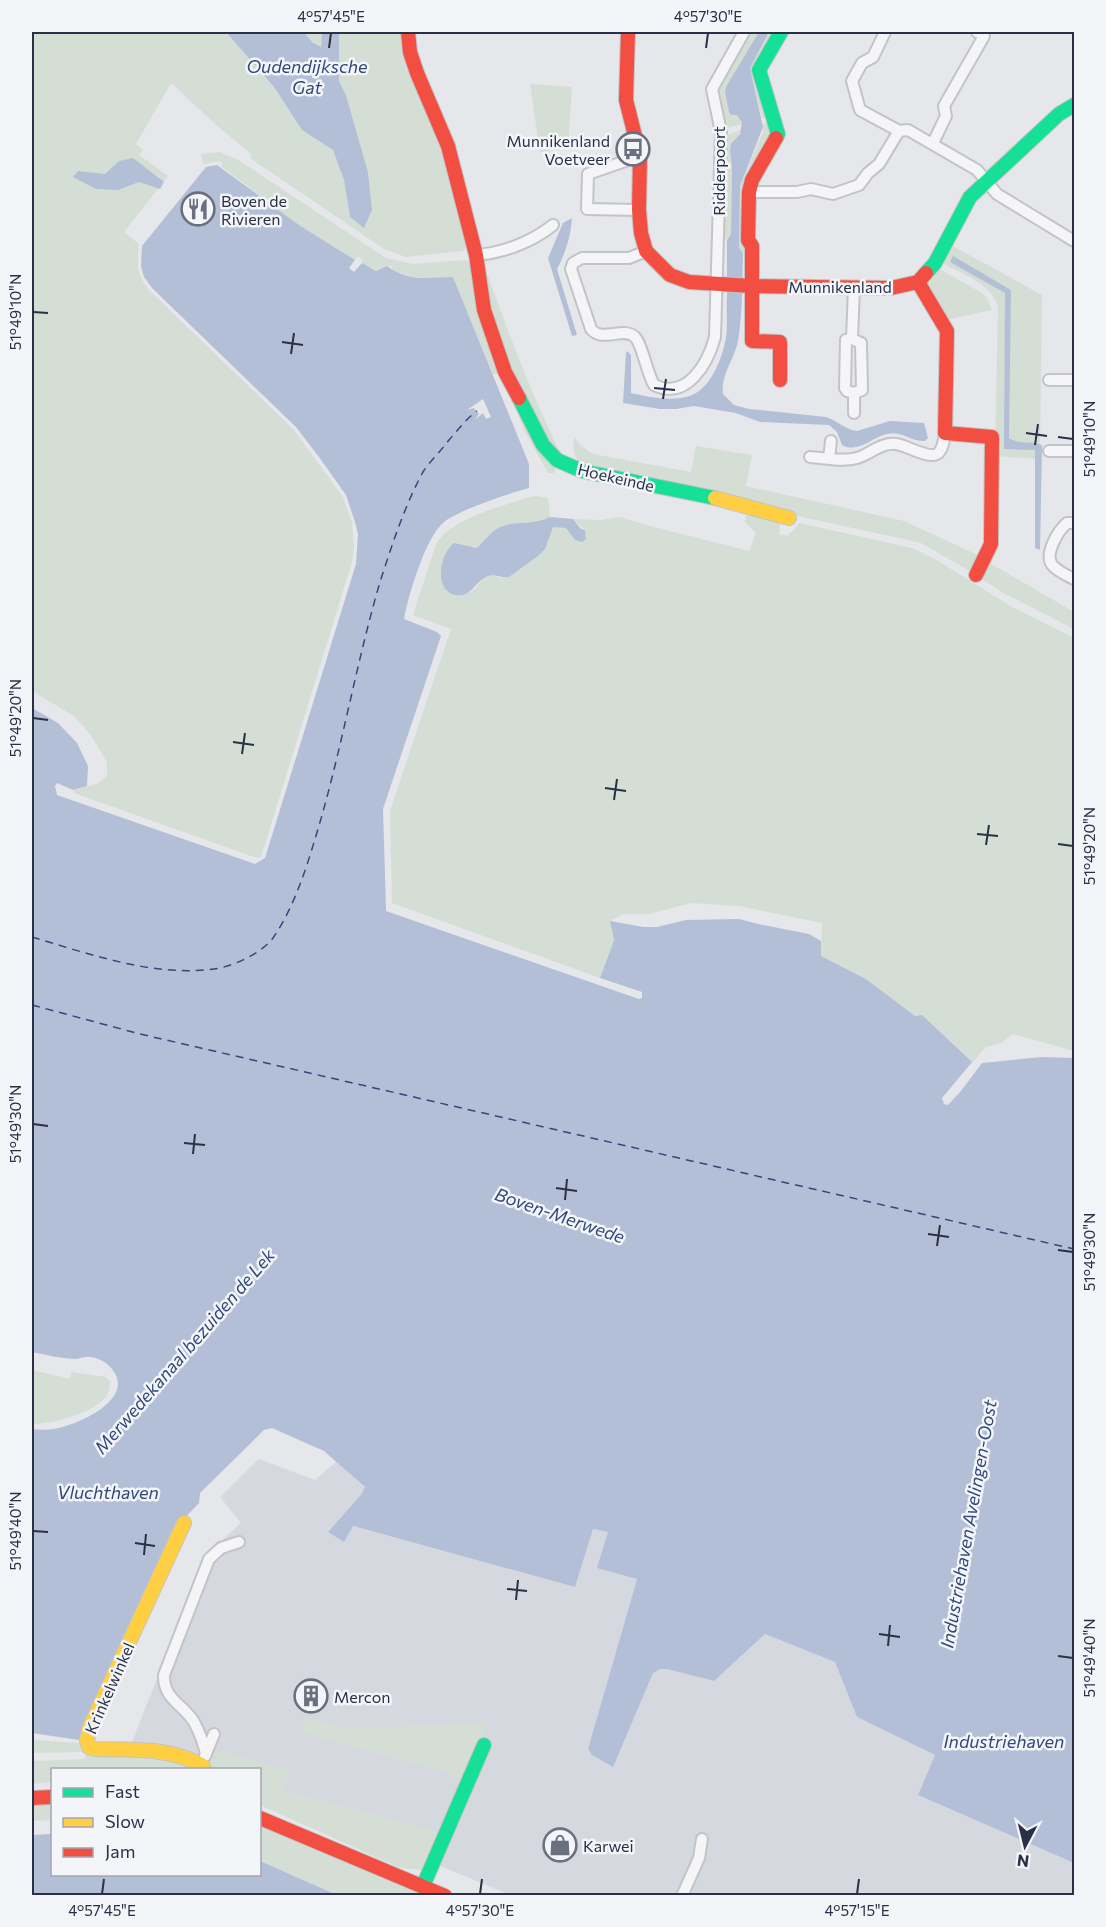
<svg xmlns="http://www.w3.org/2000/svg" width="1106" height="1927" font-family="Commissioner,sans-serif">
<style>
.built{fill:#d5d8df}
.green{fill:#d4ded5}
.water{fill:#b3bfd6}
.pier{fill:#e5e7ea}
.lines{fill:none;stroke-linecap:round;stroke-linejoin:round}
.ferry{stroke:#31487c;stroke-width:1.5;stroke-dasharray:8 6;stroke-linecap:butt}
.street-casing{stroke:#c2c4c8;stroke-width:14}
.fast-casing{stroke:#c2c4c8;stroke-width:16}
.slow-casing{stroke:#c2c4c8;stroke-width:16}
.jam-casing{stroke:#c2c4c8;stroke-width:16}
.street{stroke:#f5f5f7;stroke-width:10}
.fast{stroke:#16e098;stroke-width:14}
.slow{stroke:#ffcf43;stroke-width:14}
.jam{stroke:#f24e42;stroke-width:14}
.ticks{fill:none;stroke:#2a3046;stroke-width:2}
.labels{text-anchor:middle;dominant-baseline:central;stroke-width:5;stroke-linejoin:round;paint-order:stroke}
.poi-label{font-size:16px;fill:#2a3046;stroke:#f3f5f9;text-anchor:start}
.street-label{font-size:16px;fill:#2a3046;stroke:#f3f5f9}
.water-label{font-size:18px;font-style:italic;fill:#31487c;stroke:#f3f5f9}
.neatline{fill:none;stroke:#2a3046;stroke-width:2}
.ticks-label{font-size:15px;text-anchor:middle;fill:#2a3046}
</style>
<rect width="100%" height="100%" fill="#e5e7ea"/>
<path class="built" d="M259 1459 315 1480 337 1461 365 1488 344 1541 352 1526 575 1587 593 1529 608 1532 637 1579 588 1749 613 1766 653 1673 660 1669H667L714 1681 765 1634 835 1662 857 1717 935 1755 918 1795 1074 1863V1895H510L277 1798 260 1770 189 1769 129 1750 205 1556 241 1523 220 1497Z"/>
<g class="green">
<path d="M32 32H226L274 87 302 130 333 150 344 180 350 217 372 210 368 172 346 95 339 81V32H404L434 123 467 248 462 251 406 257 384 249 250 158 252 155 214 123 171 83 136 144 143 150 139 155 168 176 124 232 139 244C137 266 136 273 149 290L293 429 343 497 352 523 354 547 352 562 261 857 257 858 74 793 73 790 97 784 107 776V762L90 734 74 716 32 691Z"/>
<path d="M304 32H322L321 47 312 42Z"/>
<path d="M749 32H759L725 91 731 115H737L740 118 742 124 723 129 717 92 718 87Z"/>
<path d="M769 32H777L759 64 769 116 762 118 750 68Z"/>
<path d="M530 84 572 87 568 148 540 152Z"/>
<path d="M771 122 773 129 747 180V257L739 248 740 186 763 132V124Z"/>
<path d="M741 130 730 150 732 168 731 234 722 242 724 136Z"/>
<path d="M220 152 240 161 386 258 412 264 465 260 469 262 502 370 493 375 453 277C432 277 409 282 392 269V266H387L376 271 362 263 363 260 358 256 355 260 299 225 221 166 223 163 219 161 203 164 201 154Z"/>
<path d="M949 244 1042 295 1040 442 1037 459 995 456 998 307C992 283 960 273 940 262Z"/>
<path d="M484 265C508 332 532 397 564 460L535 427 487 312Z"/>
<path d="M936 267 982 293 987 298 992 310 946 320 925 289V279Z"/>
<path d="M516 409 557 464 554 473H548L524 430Z"/>
<path d="M574 436 580 445 593 454 691 472 696 446 752 455 746 486 904 521 982 557 973 573 921 543 904 539 806 518 579 464 573 449Z"/>
<path d="M537 496 548 498 550 517C531 526 513 520 498 528 490 533 483 542 477 549L473 546 468 593 475 589 484 577 493 575 501 578 509 577 538 556 553 527H566L575 540 582 541 586 539 585 530 573 519 600 520 620 517 653 527 749 551 756 533 745 522 747 509 777 519 780 524 779 534 788 536 790 532 793 531 799 523 912 548 933 558 1014 608 1074 638V1051L1013 1034 1001 1043 986 1047 972 1063 922 1015 915 1016 866 979 821 956 822 923 739 906 691 903 649 914H623L610 921 614 940 600 978 392 903 390 811 451 629 413 615 436 544C452 518 502 506 530 497Z"/>
<path d="M988 562 1074 612V629L1003 593 979 577Z"/>
<path d="M32 1370 70 1379 71 1372 106 1377 110 1381C110 1385 110 1390 107 1395 95 1413 52 1424 32 1424Z"/>
<path d="M305 1717 350 1729 489 1722 462 1781 450 1777 449 1773 300 1732Z"/>
<path d="M32 1740 79 1743 87 1751 174 1757 195 1769 52 1770V1782L32 1784V1761L85 1759 86 1752 32 1753Z"/>
<path d="M213 1748 289 1771 284 1790 438 1832 423 1870 400 1868 260 1805V1770H209Z"/>
<path d="M52 1802V1820L32 1821V1804Z"/>
<path d="M260 1821 431 1895H337L260 1861Z"/>
</g>
<g class="water">
<path d="M226 32H304L312 42 321 47 322 32H339V81L346 95 368 172 372 210 364 228 350 217 344 180 333 150 302 130 274 87Z"/>
<path d="M759 32H769L750 68 763 127 740 186 739 248 743 253C742 282 743 312 738 341 734 361 721 373 723 394L734 405 749 409 826 417C838 421 846 430 857 431L890 421 924 423 928 438 925 441C912 442 901 430 887 434 872 437 858 454 842 445L837 432 829 425 760 422 736 413 694 406 676 409H660L623 403 626 353 627 351 631 355V393C648 397 669 401 686 397 710 392 722 359 726 338 728 324 726 310 727 296 727 277 727 259 727 240L731 234 732 168 730 150 731 144 740 134 742 122 737 115H731L729 112 725 91 727 85Z"/>
<path d="M133 158 164 182 160 189 139 182 118 190 96 189 73 177 78 171 105 174 119 161Z"/>
<path d="M217 165 299 225 355 260 349 268 354 272 362 263 376 271 387 266C410 283 426 277 453 277L529 464V488C510 493 459 510 444 522 426 536 408 596 404 619L437 632 441 636 383 809 386 911 639 999 642 998V992L600 978 614 940 610 921 643 927H657L686 920 739 919 758 924 809 934 821 941V956L866 979 915 1016 922 1015 972 1062 942 1098 944 1104 948 1105 961 1091 982 1063 1042 1057 1074 1058V1863L918 1795 935 1755 857 1717 835 1662 765 1634 714 1681 667 1669H660L653 1673 613 1767 592 1755 588 1749 637 1579 597 1568 608 1532 593 1529 575 1587 353 1526 344 1542 328 1532 361 1495 365 1487 324 1451 272 1428 264 1430 200 1493 199 1503 177 1526 79 1740 32 1733V1429C41 1430 50 1430 59 1428 84 1422 142 1395 107 1364 104 1361 95 1357 91 1357 86 1356 81 1358 77 1359 62 1359 47 1355 32 1352V708L58 723 77 743 88 766 87 786 73 790 57 783 55 786 57 795 255 864 265 858 356 564 358 534 355 522 346 495 319 457 296 427 152 288 144 277 141 266 142 246 206 167Z"/>
<path d="M572 218C571 236 566 252 557 269L577 335 572 336 548 258 563 223Z"/>
<path d="M953 256 1011 290 1009 438C1019 445 1031 440 1042 445L1040 550 1035 548V450L1004 449 1005 293 950 262Z"/>
<path d="M550 517 573 519 581 529 585 530 586 539 582 542 575 540 566 528 553 527 545 549 538 556 509 577C501 579 494 572 486 577 475 582 471 598 455 595 433 590 440 553 454 543L477 548C483 542 490 533 498 528 513 520 531 526 550 517Z"/>
<path d="M52 1834V1874H260V1861L337 1895H32V1835Z"/>
</g>
<path class="pier" d="M483 399 491 417 486 419 483 413 475 420 479 414 474 408 467 410Z"/>
<g class="lines">
<g class="ferry">
<path d="M32 937C90 954 152 977 214 969 232 967 262 953 273 938 295 906 307 866 318 829 342 748 356 664 380 582 392 545 404 507 423 472 430 461 441 451 449 440 458 430 466 419 477 411"/>
<path d="M32 1005 140 1034 1074 1249"/>
</g>
<defs>
<g id="street">
<path d="M885 32 873 57 862 63 852 81 860 110 899 131 908 130 977 170 997 194 1074 241"/>
<path d="M933 143 946 116 944 106 984 36 977 32"/>
<path d="M749 192H797L811 189 833 194 859 185 868 173 879 164 899 131"/>
<path d="M639 210 587 209 588 174 640 156"/>
<path d="M646 251 629 258H582L573 263 571 269 591 329C602 343 623 326 635 337 642 344 647 373 654 385 687 401 708 363 715 337L721 132 712 89 744 32"/>
<path d="M476 255C503 253 532 242 553 225"/>
<path d="M852 339 861 343 862 390 854 393 847 391 845 388 846 340Z"/>
<path d="M852 339 854 287"/>
<path d="M1049 380H1074"/>
<path d="M854 413V393"/>
<path d="M1049 451H1074"/>
<path d="M810 457C825 458 843 462 857 458 870 454 882 442 896 444 906 445 928 459 937 454 943 450 944 440 945 433"/>
<path d="M829 458 831 441"/>
<path d="M1074 523H1067C1058 531 1043 555 1053 566 1059 572 1068 576 1074 579"/>
<path d="M206 1753C203 1742 199 1731 194 1722 183 1704 163 1699 164 1675L209 1559 221 1548 239 1542"/>
<path d="M205 1756 214 1734"/>
<path d="M682 1896 699 1858 702 1839"/>
</g>
<g id="fast">
<path d="M776 138 778 134 759 70 781 32"/>
<path d="M926 273 935 263 970 197 1059 114 1074 105"/>
<path d="M519 398 543 445 557 460 582 471 715 498"/>
<path d="M423 1886 484 1745"/>
</g>
<g id="slow">
<path d="M715 498 789 518"/>
<path d="M184 1523 89 1729 87 1741 89 1747 95 1749C131 1750 171 1747 203 1766"/>
</g>
<g id="jam">
<path d="M408 32 410 52 417 73 448 146 476 255 484 310 505 372 519 398"/>
<path d="M628 32 626 100 640 156 639 210 641 233 646 251 670 275 689 282 751 286 891 288 918 282 926 273"/>
<path d="M776 138 752 180 749 192 748 240 752 246V341L780 342V380"/>
<path d="M918 282 947 331 945 433 992 437 991 544 976 575"/>
<path d="M32 1798 52 1797"/>
<path d="M260 1818 445 1896"/>
</g>
</defs>
<use href="#street" class="street-casing"/>
<use href="#fast" class="fast-casing"/>
<use href="#slow" class="slow-casing"/>
<use href="#jam" class="jam-casing"/>
<use href="#street" class="street"/>
<use href="#fast" class="fast"/>
<use href="#slow" class="slow"/>
<use href="#jam" class="jam"/>
</g>
<path class="ticks" d="M329 48 331 33M706 48 708 33M33 312 48 313M282 342 303 345M291 354 294 333M654 388 675 390M663 399 666 379M1026 433 1047 436M1058 437 1073 439M1035 445 1038 424M33 718 48 720M233 742 254 745M242 754 245 733M605 788 626 791M614 800 617 779M977 834 998 836M1058 844 1073 846M986 845 989 825M33 1124 48 1126M184 1143 205 1145M193 1154 195 1134M556 1188 577 1191M565 1200 567 1179M928 1234 949 1237M937 1246 940 1225M1058 1250 1073 1252M33 1531 48 1532M135 1543 155 1546M144 1555 146 1534M507 1589 527 1591M516 1600 518 1580M879 1634 900 1637M888 1646 890 1625M1058 1656 1073 1658M102 1894 104 1879M480 1894 482 1879M857 1894 859 1879"/>
<defs>
<symbol id="bus-ring" viewBox="-11 -11 22 22"><circle r="9.5" fill="#f3f5f9" stroke="#6b707f" stroke-width="1.5"/><path d="M-5-6H5V4H4V6H2V4H-2V6H-4V4H-5ZM-3.5-4V0h7V-4ZM-3.5 1.2v1.5H-2V1.2ZM2 1.2v1.5H3.5V1.2Z" fill="#6b707f"/></symbol>
<symbol id="restaurant-ring" viewBox="-11 -11 22 22"><circle r="9.5" fill="#f3f5f9" stroke="#6b707f" stroke-width="1.5"/><path d="M-5-6h1v4h1v-4h1v4h1v-4h1v5L-1.5 .5V6h-2V.5L-5-1ZM5-6V6H3V1.5H1.5Q1.5-4 5-6Z" fill="#6b707f"/></symbol>
<symbol id="building-ring" viewBox="-11 -11 22 22"><circle r="9.5" fill="#f3f5f9" stroke="#6b707f" stroke-width="1.5"/><path d="M-4-6H4V6H1V3H-1V6H-4ZM-2.5-4.3h1.7v1.8h-1.7ZM.8-4.3h1.7v1.8H.8ZM-2.5-1h1.7V.8h-1.7ZM.8-1h1.7V.8H.8Z" fill="#6b707f"/></symbol>
<symbol id="shop-ring" viewBox="-11 -11 22 22"><circle r="9.5" fill="#f3f5f9" stroke="#6b707f" stroke-width="1.5"/><path d="M-5-2.5h2.3a2.7 3.5 0 0 1 5.4 0H5L5.5 6h-11ZM-1.5-2.5h3a1.5 2.3 0 0 0-3 0Z" fill="#6b707f"/></symbol>
</defs>
<g fill-rule="evenodd">
<use href="#bus-ring" x="614" y="130" width="38" height="38"/>
<use href="#restaurant-ring" x="179" y="190" width="38" height="38"/>
<use href="#building-ring" x="292" y="1677" width="38" height="38"/>
<use href="#shop-ring" x="541" y="1826" width="38" height="38"/>
</g>
<g class="labels">
<g class="poi-label">
<text x="610" y="140" text-anchor="end">Munnikenland<tspan x="610" dy="18">Voetveer</tspan></text>
<text x="221" y="200">Boven de<tspan x="221" dy="18">Rivieren</tspan></text>
<text x="334" y="1696">Mercon</text>
<text x="583" y="1845">Karwei</text>
</g>
<g class="street-label">
<text transform="translate(718 171) rotate(-90)">Ridderpoort</text>
<text x="840" y="286">Munnikenland</text>
<text transform="translate(616 477) rotate(13)">Hoekeinde</text>
<text transform="translate(109 1688) rotate(-66)">Krinkelwinkel</text>
</g>
<g class="water-label">
<text x="307" y="66">Oudendijksche<tspan x="307" dy="21">Gat</tspan></text>
<text transform="translate(560 1215) rotate(19)">Boven-Merwede</text>
<text transform="translate(184 1351) rotate(-49)">Merwedekanaal bezuiden de Lek</text>
<text x="108" y="1492">Vluchthaven</text>
<text transform="translate(968 1524) rotate(-80)">Industriehaven Avelingen-Oost</text>
<text x="1004" y="1741">Industriehaven</text>
</g>
</g>
<rect width="1106" height="1927" fill="none" stroke="#f3f5f9" stroke-width="66"/>
<rect x="51" y="1768" width="210" height="108" fill="#f3f5f9" stroke="#a3a6b1" stroke-width="1.5"/>
<rect x="63" y="1788" width="30" height="9" fill="#16e098" stroke="#a3a6b1" stroke-width="1.5"/>
<text x="105" y="1798" font-size="18" fill="#2a3046">Fast</text>
<rect x="63" y="1818" width="30" height="9" fill="#ffcf43" stroke="#a3a6b1" stroke-width="1.5"/>
<text x="105" y="1828" font-size="18" fill="#2a3046">Slow</text>
<rect x="63" y="1848" width="30" height="9" fill="#f24e42" stroke="#a3a6b1" stroke-width="1.5"/>
<text x="105" y="1858" font-size="18" fill="#2a3046">Jam</text>
<g transform="translate(1025 1846) rotate(187)" stroke="#f3f5f9" stroke-width="4.5" paint-order="stroke">
<path d="M0-4.5L10 22L0 15L-10 22Z" fill="#2a3046"/>
<text y="-9" font-size="16" font-weight="bold" text-anchor="middle" fill="#2a3046">N</text>
</g>
<rect x="33" y="33" width="1040" height="1861" class="neatline"/>
<g class="ticks-label">
<text x="331" y="22">4°57'45"E</text>
<text x="708" y="22">4°57'30"E</text>
<text transform="translate(16 312) rotate(-90)" y="5">51°49'10"N</text>
<text transform="translate(1090 439) rotate(-90)" y="5">51°49'10"N</text>
<text transform="translate(16 718) rotate(-90)" y="5">51°49'20"N</text>
<text transform="translate(1090 846) rotate(-90)" y="5">51°49'20"N</text>
<text transform="translate(16 1124) rotate(-90)" y="5">51°49'30"N</text>
<text transform="translate(1090 1252) rotate(-90)" y="5">51°49'30"N</text>
<text transform="translate(16 1531) rotate(-90)" y="5">51°49'40"N</text>
<text transform="translate(1090 1658) rotate(-90)" y="5">51°49'40"N</text>
<text x="102" y="1916">4°57'45"E</text>
<text x="480" y="1916">4°57'30"E</text>
<text x="857" y="1916">4°57'15"E</text>
</g>
</svg>
